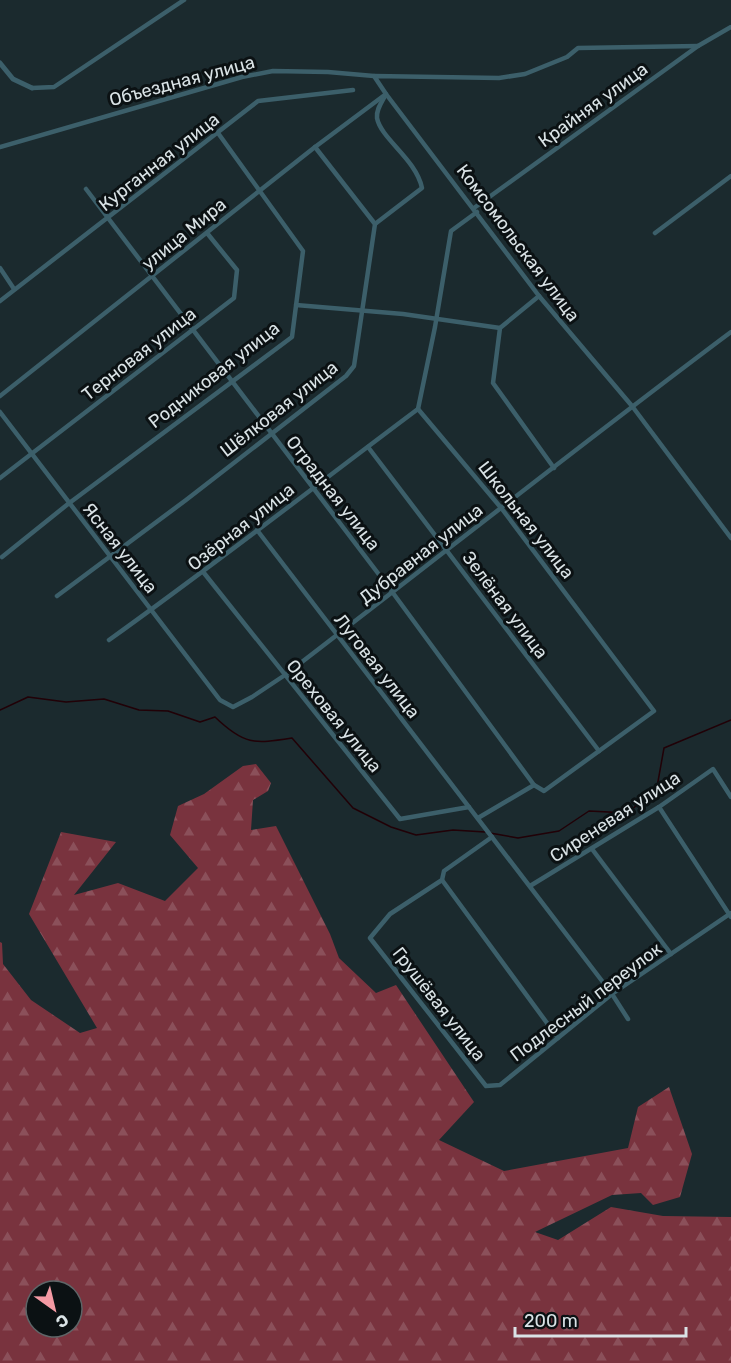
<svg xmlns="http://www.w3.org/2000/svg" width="731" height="1363" font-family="Rubik,sans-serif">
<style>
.forest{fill:url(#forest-firs);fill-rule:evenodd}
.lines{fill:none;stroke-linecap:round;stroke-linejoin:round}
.stream{stroke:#210107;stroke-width:1.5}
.minor{stroke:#3c5f6a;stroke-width:4.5}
.tertiary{stroke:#3c5f6a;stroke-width:5}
.labels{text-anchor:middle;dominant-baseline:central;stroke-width:6;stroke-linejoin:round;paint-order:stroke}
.street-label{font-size:18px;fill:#dae3e6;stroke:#0b1113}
</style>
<defs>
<pattern id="forest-firs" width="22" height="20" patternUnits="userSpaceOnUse" patternTransform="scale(1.5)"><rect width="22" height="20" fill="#79333e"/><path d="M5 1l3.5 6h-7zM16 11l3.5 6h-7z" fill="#8b505a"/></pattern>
</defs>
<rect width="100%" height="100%" fill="#1b2a2e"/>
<path class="forest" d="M256 764 271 783 268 791 253 800 251 830 276 826 330 934 339 958 376 993 396 985 474 1102 439 1140 504 1171 628 1148 638 1107 669 1087 692 1154 680 1197 653 1205 641 1193 612 1195 535 1232 558 1240 611 1207 663 1216 731 1217V1363H0V942L2 943 3 964 31 1000 80 1033 97 1028 29 914 61 832 116 842 74 895 118 883 165 901 198 868 170 835 178 806 204 794 243 766ZM36 1291H72V1327H36Z"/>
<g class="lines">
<g class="stream">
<path d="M0 710 28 697 66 702 104 699 139 710 168 711 200 722 215 717C244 745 254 744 292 738L353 808 391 827 416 835 453 830 485 832"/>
<path d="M490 833 518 838 559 831 589 811 628 813 657 787 664 748 731 720"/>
</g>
<g class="minor">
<path d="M698 46 578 48 567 57 525 74 499 78 374 76 386 94 539 296 632 406 731 538"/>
<path d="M32 88 54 87 184 0"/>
<path d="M0 147 242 77 273 71 328 72 374 76"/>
<path d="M86 189 393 593 534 785"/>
<path d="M474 208 698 46 731 27"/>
<path d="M375 224 422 188C416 159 381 139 377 118 376 110 381 103 385 96"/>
<path d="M655 233 731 176"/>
<path d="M0 268 14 289"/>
<path d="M539 296 500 328 493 383 554 468"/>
<path d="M0 301 258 101 353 90"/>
<path d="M296 305 403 314 500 328"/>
<path d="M0 396 315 147 386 94"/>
<path d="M418 409 502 509 654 711 544 791 534 785 478 818"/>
<path d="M0 412 220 700 233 707 252 697 285 675C434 561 581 444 731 332"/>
<path d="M368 447 599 751"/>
<path d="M0 478 234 298 237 270 207 233"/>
<path d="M257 530 612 994 628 1019"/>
<path d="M2 557 68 504 292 337 303 251 218 133"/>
<path d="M204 573 400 819 469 807"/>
<path d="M57 596 186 500 346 376 354 366 375 224 315 147"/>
<path d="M109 640C214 565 315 486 418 409L435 327 451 231 477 212"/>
<path d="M659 807 731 917"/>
<path d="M492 837 444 871 442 880 390 914 370 938 486 1086 500 1085 612 994 731 913"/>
<path d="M592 849 671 954"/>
<path d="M442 880 558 1038"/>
<path d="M530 886 659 807 713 769 731 797"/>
</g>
<path class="tertiary" d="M0 63 13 79 32 88"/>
</g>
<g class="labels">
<g class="street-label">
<text transform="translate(182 81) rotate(-15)">Объездная улица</text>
<text transform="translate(593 105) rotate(-36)">Крайняя улица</text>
<text transform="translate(159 162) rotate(-38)">Курганная улица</text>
<text transform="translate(184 234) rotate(-39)">улица Мира</text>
<text transform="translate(518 243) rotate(53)">Комсомольская улица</text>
<text transform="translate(139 354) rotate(-38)">Терновая улица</text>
<text transform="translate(214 375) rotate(-38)">Родниковая улица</text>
<text transform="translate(279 409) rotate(-38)">Шёлковая улица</text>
<text transform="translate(333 493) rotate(52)">Отрадная улица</text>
<text transform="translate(526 520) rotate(52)">Школьная улица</text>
<text transform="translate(241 527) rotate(-38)">Озёрная улица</text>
<text transform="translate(120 548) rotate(52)">Ясная улица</text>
<text transform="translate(421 554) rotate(-38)">Дубравная улица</text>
<text transform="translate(505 605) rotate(53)">Зелёная улица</text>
<text transform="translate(377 666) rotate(52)">Луговая улица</text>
<text transform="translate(334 716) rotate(51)">Ореховая улица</text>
<text transform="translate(615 817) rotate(-33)">Сиреневая улица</text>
<text transform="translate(586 1002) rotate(-37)">Подлесный переулок</text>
<text transform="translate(439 1004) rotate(52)">Грушёвая улица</text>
</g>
</g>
<g transform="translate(54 1309) rotate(146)"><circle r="28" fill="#0b1113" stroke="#5e6567" stroke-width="1.5"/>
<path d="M0-4.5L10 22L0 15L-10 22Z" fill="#f49aa4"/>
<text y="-9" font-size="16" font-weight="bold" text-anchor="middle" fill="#dae3e6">С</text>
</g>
<path d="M515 1327v9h171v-9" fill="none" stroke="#dae3e6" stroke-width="3"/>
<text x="524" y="1327" font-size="18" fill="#dae3e6" stroke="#0b1113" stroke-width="4.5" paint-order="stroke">200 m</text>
</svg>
